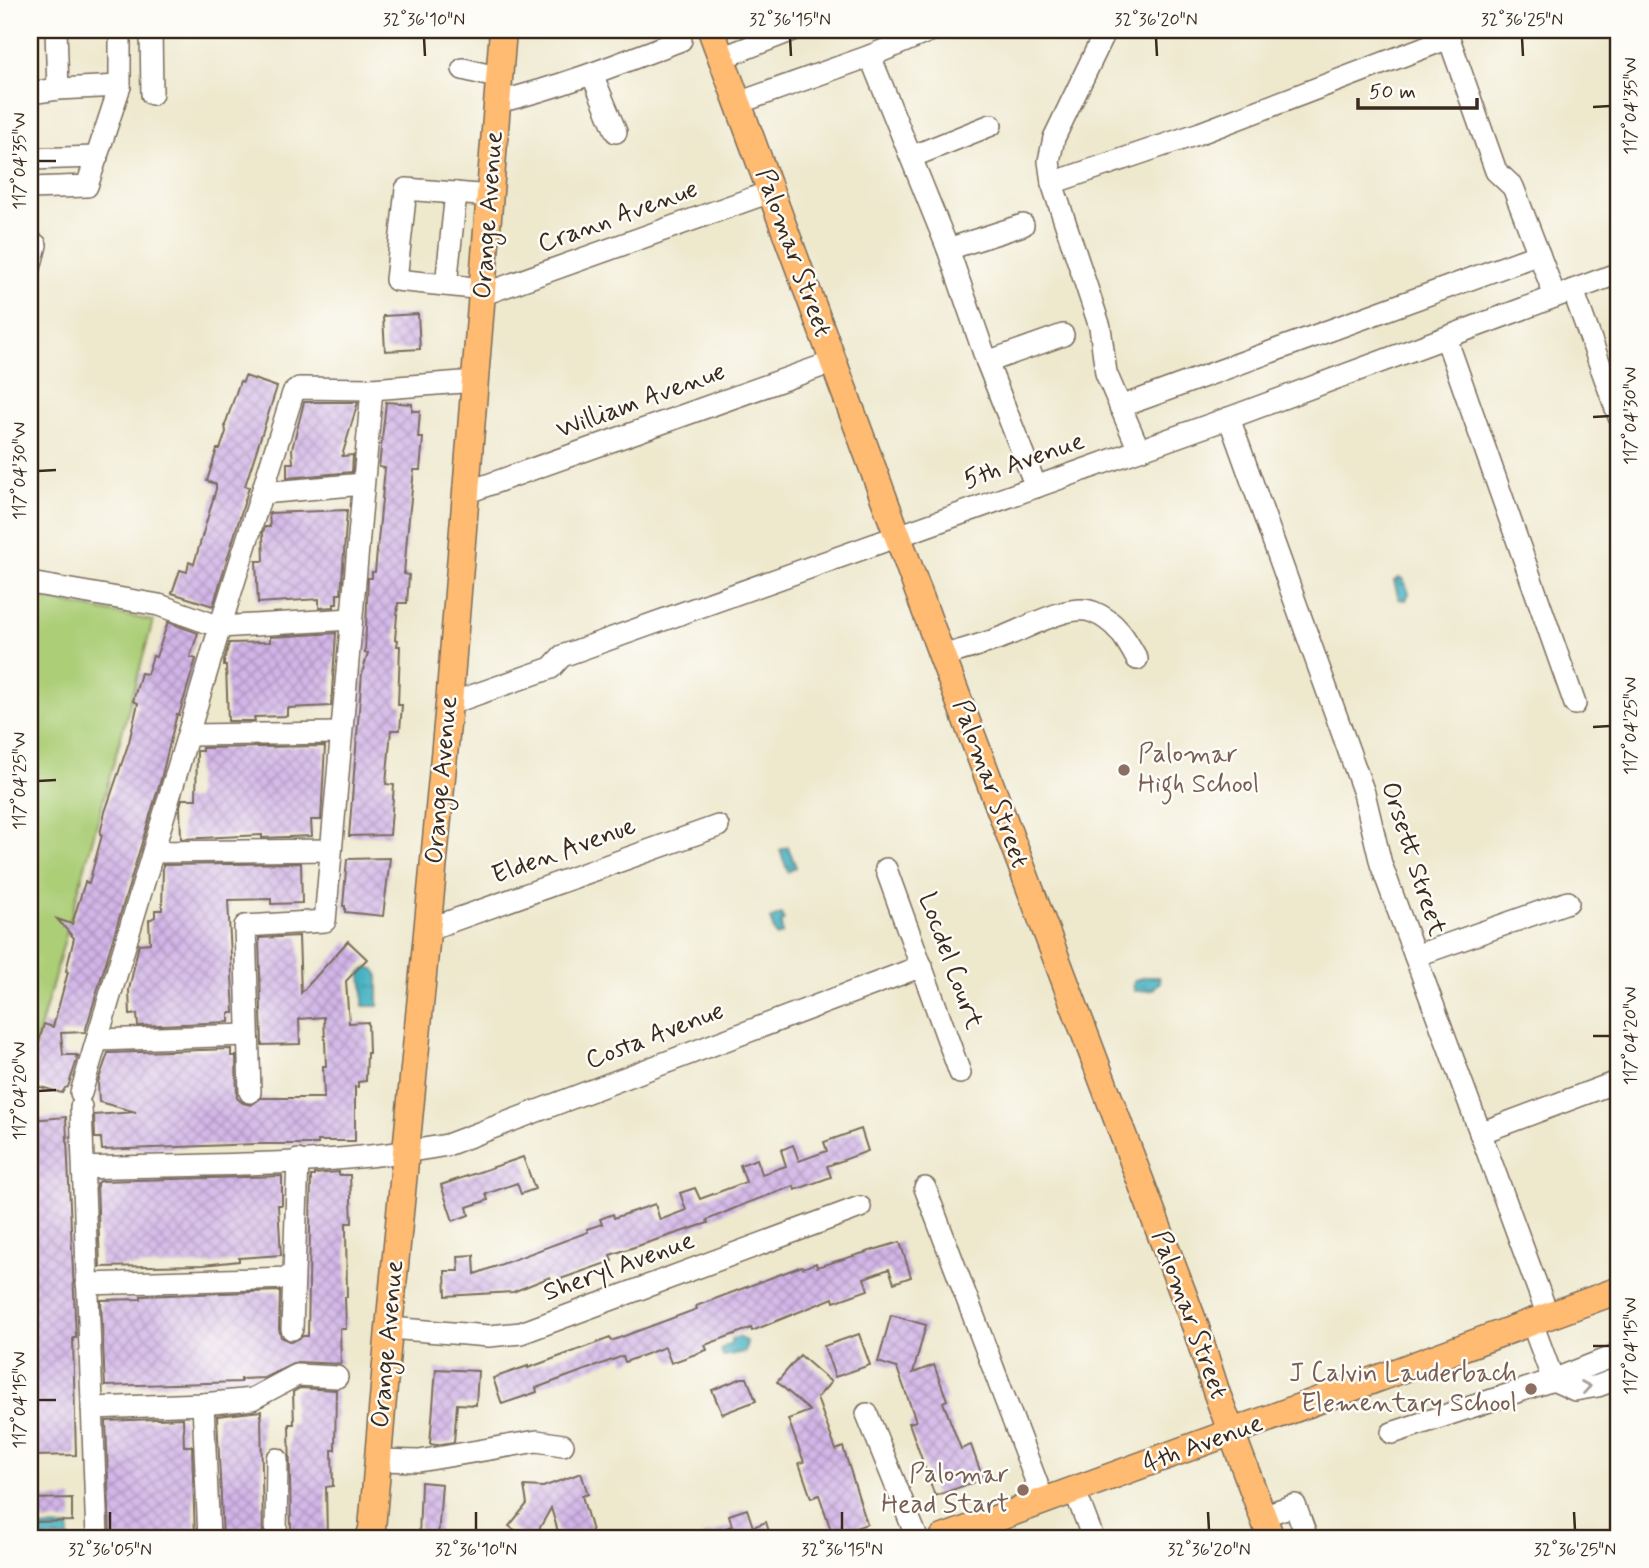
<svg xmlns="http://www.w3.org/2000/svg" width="1649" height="1568" font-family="Mynerve,sans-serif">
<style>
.grass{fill:#acce77;stroke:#747c4a;stroke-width:2}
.water{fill:url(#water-ripples);stroke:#3f6d70;stroke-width:2}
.building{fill:url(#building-cross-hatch)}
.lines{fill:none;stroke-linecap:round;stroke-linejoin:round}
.minor-casing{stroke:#7a6c5b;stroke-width:24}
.major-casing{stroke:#7a6c5b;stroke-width:29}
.minor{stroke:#fff;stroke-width:21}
.major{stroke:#ffbb71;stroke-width:26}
.oneway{stroke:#a79f9a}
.ticks{fill:none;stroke:#3b2a1e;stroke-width:2.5}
.education-dot{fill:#8d6e63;stroke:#fdfcf7;stroke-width:2.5}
.labels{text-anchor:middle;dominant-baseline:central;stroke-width:5;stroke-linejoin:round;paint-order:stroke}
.street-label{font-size:26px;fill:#3b2a1e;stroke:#fdfcf7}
.education-label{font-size:26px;fill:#785e54;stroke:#fdfcf7;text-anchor:end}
.neatline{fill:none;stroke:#3b2a1e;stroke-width:2.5}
.ticks-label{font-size:18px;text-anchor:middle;fill:#3b2a1e}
</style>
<defs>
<pattern id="water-ripples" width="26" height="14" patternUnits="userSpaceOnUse" patternTransform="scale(1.75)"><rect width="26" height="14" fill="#43b0c1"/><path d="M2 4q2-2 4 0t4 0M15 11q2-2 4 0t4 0" fill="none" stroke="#398f9c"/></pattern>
<pattern id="building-cross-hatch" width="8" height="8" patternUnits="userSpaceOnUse" patternTransform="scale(1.75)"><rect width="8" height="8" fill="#d2b5e8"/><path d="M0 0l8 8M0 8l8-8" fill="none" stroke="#ac93bb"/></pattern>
</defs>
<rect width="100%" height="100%" fill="#fdfcf7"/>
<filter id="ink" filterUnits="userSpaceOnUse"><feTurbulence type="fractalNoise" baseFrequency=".0143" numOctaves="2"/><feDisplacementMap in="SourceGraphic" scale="14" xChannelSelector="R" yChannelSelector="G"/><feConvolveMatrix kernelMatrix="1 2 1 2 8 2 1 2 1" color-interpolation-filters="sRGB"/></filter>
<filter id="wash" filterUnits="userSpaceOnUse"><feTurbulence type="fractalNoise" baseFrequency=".00686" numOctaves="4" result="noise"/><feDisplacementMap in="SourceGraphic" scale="28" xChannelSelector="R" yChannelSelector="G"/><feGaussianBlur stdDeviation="1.57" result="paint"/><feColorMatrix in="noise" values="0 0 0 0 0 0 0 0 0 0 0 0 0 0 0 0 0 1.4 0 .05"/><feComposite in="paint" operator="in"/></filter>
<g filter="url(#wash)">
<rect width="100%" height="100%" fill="#eee8cd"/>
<path class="grass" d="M30 596 153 621 30 1065Z"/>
<g class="water">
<path d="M1399 578 1403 579 1409 593 1406 600 1399 599 1394 581Z"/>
<path d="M788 847 796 867 788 872 780 850Z"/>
<path d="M781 914 784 920 781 923 782 934 776 936 770 919Z"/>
<path d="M368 968 374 969 378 974V1006H363V984L360 973Z"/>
<path d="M1147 977H1159L1160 982 1152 990 1135 991 1133 985 1135 980Z"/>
<path d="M739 1337 747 1342 745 1352 723 1356 721 1349 731 1343V1339Z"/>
<path d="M69 1527V1538H39V1528Z"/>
</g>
<g id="blocks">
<g class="building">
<path d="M418 314 420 349 385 351 383 316Z"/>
<path d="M245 376 277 387 245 486 249 487 213 606 172 593 180 570 187 572 189 562 194 564 216 489V484L207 481 217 449H220L226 432 225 425 240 381 243 382Z"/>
<path d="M304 402H358L342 456 353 455 352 472 287 478V463H293L292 449Z"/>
<path d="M386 402 412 404V411H420L418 438H423L420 470H414L407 537 404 574 409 575 407 603H398L395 640H398L397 646H400L398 705H402L400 730H391L386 784 394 785 390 835 349 836 362 673 368 653H365L368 578H372V572H375L385 468 379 467Z"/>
<path d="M347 510 341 594H337V604H334V607L319 608V599L258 603 256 561H264L263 532 265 527H270L269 513Z"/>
<path d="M168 622 198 633 190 657 196 659 179 715 177 714 161 779 85 1032 61 1033 63 1055H77L76 1057H78L68 1087 65 1088 62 1093 30 1084V1060L33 1061 44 1024 53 1027 68 972 66 971 74 938 57 919 72 924 85 882 89 883 102 835 100 834 105 812 129 742 138 703 133 701 141 673 147 674 153 656 156 657Z"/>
<path d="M336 633 331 706 287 708V716L254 717 255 721H228L226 666H224V661L229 643 270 642V637Z"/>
<path d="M325 746 321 820H311L312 836 262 838V835L181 839 180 806 182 799H196L197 751H202V748Z"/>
<path d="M390 858 383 916 345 912V906H343L347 859Z"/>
<path d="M301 863 302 903 271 904V899L228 900 234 1013H229V1022L138 1026 137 1014 130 1015 129 990 139 944 150 943 149 920 155 917V910H162L163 865Z"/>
<path d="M299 936 301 993 348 941 367 959 346 981 349 1023 368 1022 369 1053H367L366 1081 358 1082V1087H355V1141H318V1144H255L102 1150 101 1138H95L94 1115 136 1112 99 1102 98 1082 108 1053 231 1049V1056H236L237 1098 243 1103 251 1105 261 1098H324L323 1066H326L324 1017 299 1019 300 1044 262 1045 259 938Z"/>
<path d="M66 1117 76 1338H73L76 1455 34 1456 30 1339V1128L31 1120Z"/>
<path d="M861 1129 868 1151 827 1166 831 1177 795 1190 794 1186 747 1203 707 1220 708 1223 610 1255 612 1261 552 1282 550 1277 513 1292 446 1296 445 1271H459L458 1256 474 1255 475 1274 588 1232 587 1229 602 1224 600 1219 613 1214 614 1218 655 1204 660 1220 686 1210 680 1193 695 1188 700 1199 746 1182 740 1165 757 1159 762 1174 786 1166 781 1150 793 1145 799 1161 827 1151 824 1142Z"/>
<path d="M523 1157 535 1189 521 1194 517 1183 486 1194 488 1200 467 1207 469 1215 453 1221 441 1185Z"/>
<path d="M339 1172V1175H350L352 1223H346V1230L347 1297H345L346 1329H340L341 1364 297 1362 264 1378 241 1379V1382L105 1386 101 1300 141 1299V1296L280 1291 279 1329 281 1337 292 1342 303 1336H308L311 1176H314V1174Z"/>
<path d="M282 1176V1205H278L281 1255 239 1258V1261L203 1265 100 1267 97 1183 100 1181Z"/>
<path d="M900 1242 911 1277 894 1283 889 1269 864 1278 868 1290 834 1302 833 1298 752 1331 751 1328 705 1345 707 1350 671 1363 665 1347 625 1362 623 1356 536 1388 537 1392 502 1404 493 1378 528 1366V1368L610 1338 611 1341 697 1309 696 1306 802 1266 803 1268 816 1263 817 1267Z"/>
<path d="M891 1315 926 1325 913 1373 934 1365 947 1400 943 1402 961 1449 971 1445 983 1479 935 1496 909 1423 916 1421 897 1368 878 1362Z"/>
<path d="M859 1334 870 1365 835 1377 824 1346Z"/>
<path d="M800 1355 831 1382 817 1398 836 1450 843 1447 867 1524 833 1536 819 1495 811 1498 799 1463 804 1462 788 1419 810 1411 777 1382Z"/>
<path d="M436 1369 478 1371 476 1405 457 1404 454 1442 436 1445 430 1444Z"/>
<path d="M742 1378H747L756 1401 722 1414 712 1390Z"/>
<path d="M300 1388 336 1390 335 1450H332L333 1486 326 1487 327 1538H289V1531L291 1532 289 1424H294L293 1392Z"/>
<path d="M261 1411 263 1538H223L217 1416Z"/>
<path d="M183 1418 184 1446H192L195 1538H110L106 1421Z"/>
<path d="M581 1473 588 1494 582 1496 594 1538H560L551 1508 534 1538H526L509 1526 527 1504 524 1486 543 1487Z"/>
<path d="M421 1482 442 1484 438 1538H419Z"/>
<path d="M72 1498V1521L32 1522V1499Z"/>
<path d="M747 1509 753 1527 766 1522 771 1538H702V1536L732 1526 729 1515Z"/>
</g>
</g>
</g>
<g filter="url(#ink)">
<use href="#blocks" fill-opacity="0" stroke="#7a6c5b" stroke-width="2"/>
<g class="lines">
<defs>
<g id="minor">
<path d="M56 30 58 89 120 86"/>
<path d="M151 30 152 94"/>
<path d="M1106 30 1054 138 1049 161 1052 183 1100 327 1106 373 1139 450"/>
<path d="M1446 30 1496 171 1513 187 1555 296"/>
<path d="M870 56 932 30"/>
<path d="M721 58 793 30"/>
<path d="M463 69 500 78"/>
<path d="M592 74 616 132"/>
<path d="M30 93 58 89"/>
<path d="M498 102C561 87 621 63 681 40"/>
<path d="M738 103 870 56 948 249 987 362 1036 487"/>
<path d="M911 157 991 125"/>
<path d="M30 159 97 157"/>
<path d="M1052 183 1200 133 1449 38"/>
<path d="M30 188 87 186 120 86V30"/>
<path d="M30 245H36L30 268"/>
<path d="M948 249 1023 225"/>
<path d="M446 285 456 193"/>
<path d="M484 289 396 280 406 189 491 196"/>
<path d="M1573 290 1619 417"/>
<path d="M484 294 770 192"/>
<path d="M1446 338 1575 704"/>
<path d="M987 362 1063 335"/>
<path d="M1120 407 1539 254"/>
<path d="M1229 418 1364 793 1381 864 1548 1316"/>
<path d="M468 492 833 362"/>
<path d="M263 493 363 484"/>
<path d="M30 583 159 605 220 627 351 619"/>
<path d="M942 656C962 650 981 645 1000 638 1024 630 1069 602 1093 612 1116 621 1126 639 1137 659"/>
<path d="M449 704 551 668 562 656 1229 418 1619 273"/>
<path d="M188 735 341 733"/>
<path d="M154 852 331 850"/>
<path d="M886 869 960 1073"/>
<path d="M429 929 718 826"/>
<path d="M1415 956 1568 902"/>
<path d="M98 1040 247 1035"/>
<path d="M250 1092 245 926 325 921 372 389"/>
<path d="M81 1093 220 627 293 393 299 388 372 389 475 381"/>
<path d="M81 1107 97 1538"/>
<path d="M1480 1133 1619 1081"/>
<path d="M84 1168C204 1164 328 1167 447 1145L922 966"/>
<path d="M925 1188 1044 1502"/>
<path d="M87 1284 292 1278"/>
<path d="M389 1328 489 1336 521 1333 860 1207"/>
<path d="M292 1329 298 1160"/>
<path d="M1553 1380 1619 1354"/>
<path d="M1553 1380 1575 1390 1598 1386 1619 1378"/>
<path d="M203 1404 209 1538"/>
<path d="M92 1408 203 1404 252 1399 297 1375 337 1377"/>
<path d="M867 1414 917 1538"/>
<path d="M1392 1433 1553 1380 1532 1323"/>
<path d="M378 1460 419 1461 537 1441 563 1445"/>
<path d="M1075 1491 1093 1538"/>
<path d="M1262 1516 1295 1505 1307 1538"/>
<path d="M276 1538 277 1459"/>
</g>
<g id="major">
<path d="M711 30 942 656 1196 1328 1217 1394 1271 1538"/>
<path d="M369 1538 372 1529 389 1328 449 704 503 30"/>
<path d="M943 1538 1619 1290"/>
</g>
</defs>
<use href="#minor" class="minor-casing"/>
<use href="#major" class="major-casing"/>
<use href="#minor" class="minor"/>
<use href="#major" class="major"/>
</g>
<defs><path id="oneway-chevron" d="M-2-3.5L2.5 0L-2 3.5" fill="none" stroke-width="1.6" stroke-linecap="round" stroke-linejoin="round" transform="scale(1.75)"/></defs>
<use class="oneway" href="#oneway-chevron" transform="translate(1586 1387) rotate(-9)"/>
</g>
<path class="ticks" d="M424 38 425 56M790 38 791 56M1156 38 1157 56M1522 38 1523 56M1593 107 1610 106M38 161H56M1593 417 1610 416M38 471 56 470M1593 727 1610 726M38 781 56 780M1593 1036H1610M38 1091 56 1090M1593 1346H1610M38 1400H56M110 1512V1530M476 1512V1530M842 1512V1530M1208 1512 1209 1530M1574 1512 1575 1530"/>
<g class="education-dot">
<circle cx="1124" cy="770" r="7"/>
<circle cx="1531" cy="1389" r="7"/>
<circle cx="1023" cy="1490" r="7"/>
</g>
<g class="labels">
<g class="street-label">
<text transform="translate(489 215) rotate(-86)">Orange Avenue</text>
<text transform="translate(618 217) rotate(-20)">Crann Avenue</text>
<text transform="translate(793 253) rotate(70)">Palomar Street</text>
<text transform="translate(641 401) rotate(-20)">William Avenue</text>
<text transform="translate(1024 461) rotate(-19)">5th Avenue</text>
<text transform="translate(442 780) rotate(-85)">Orange Avenue</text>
<text transform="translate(990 784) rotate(70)">Palomar Street</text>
<text transform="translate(564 851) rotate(-20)">Elden Avenue</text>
<text transform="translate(1413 859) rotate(72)">Orsett Street</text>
<text transform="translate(950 961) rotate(70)">Locdel Court</text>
<text transform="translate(655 1036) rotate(-21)">Costa Avenue</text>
<text transform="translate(619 1267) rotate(-20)">Sheryl Avenue</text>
<text transform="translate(1189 1315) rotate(70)">Palomar Street</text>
<text transform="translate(388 1344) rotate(-85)">Orange Avenue</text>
<text transform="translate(1203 1444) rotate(-20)">4th Avenue</text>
</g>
<g class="education-label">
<text x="1138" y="755" text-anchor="start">Palomar<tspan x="1138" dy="30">High School</tspan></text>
<text x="1517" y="1374">J Calvin Lauderbach<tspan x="1517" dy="30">Elementary School</tspan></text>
<text x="1009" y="1475">Palomar<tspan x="1009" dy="30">Head Start</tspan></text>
</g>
</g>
<rect width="1649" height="1568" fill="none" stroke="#fdfcf7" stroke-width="77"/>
<path d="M1358 98v10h119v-10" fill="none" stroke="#3b2a1e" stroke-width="3.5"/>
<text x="1369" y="98" font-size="21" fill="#3b2a1e" stroke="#fdfcf7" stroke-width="5" paint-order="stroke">50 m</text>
<rect x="38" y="38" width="1572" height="1492" class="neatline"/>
<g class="ticks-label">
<text x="424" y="25">32°36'10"N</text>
<text x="790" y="25">32°36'15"N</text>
<text x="1156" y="25">32°36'20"N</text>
<text x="1522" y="25">32°36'25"N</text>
<text transform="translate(1630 106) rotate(-90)" y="6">117°04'35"W</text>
<text transform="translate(19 161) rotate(-90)" y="6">117°04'35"W</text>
<text transform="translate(1630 416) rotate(-90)" y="6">117°04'30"W</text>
<text transform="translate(19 471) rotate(-90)" y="6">117°04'30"W</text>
<text transform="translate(1630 726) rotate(-90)" y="6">117°04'25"W</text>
<text transform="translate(19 781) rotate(-90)" y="6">117°04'25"W</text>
<text transform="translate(1630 1036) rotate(-90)" y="6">117°04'20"W</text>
<text transform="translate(19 1091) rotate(-90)" y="6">117°04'20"W</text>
<text transform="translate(1630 1346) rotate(-90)" y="6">117°04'15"W</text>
<text transform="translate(19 1400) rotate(-90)" y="6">117°04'15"W</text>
<text x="110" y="1555">32°36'05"N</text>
<text x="476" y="1555">32°36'10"N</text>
<text x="842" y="1555">32°36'15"N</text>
<text x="1209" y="1555">32°36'20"N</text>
<text x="1575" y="1555">32°36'25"N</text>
</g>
</svg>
